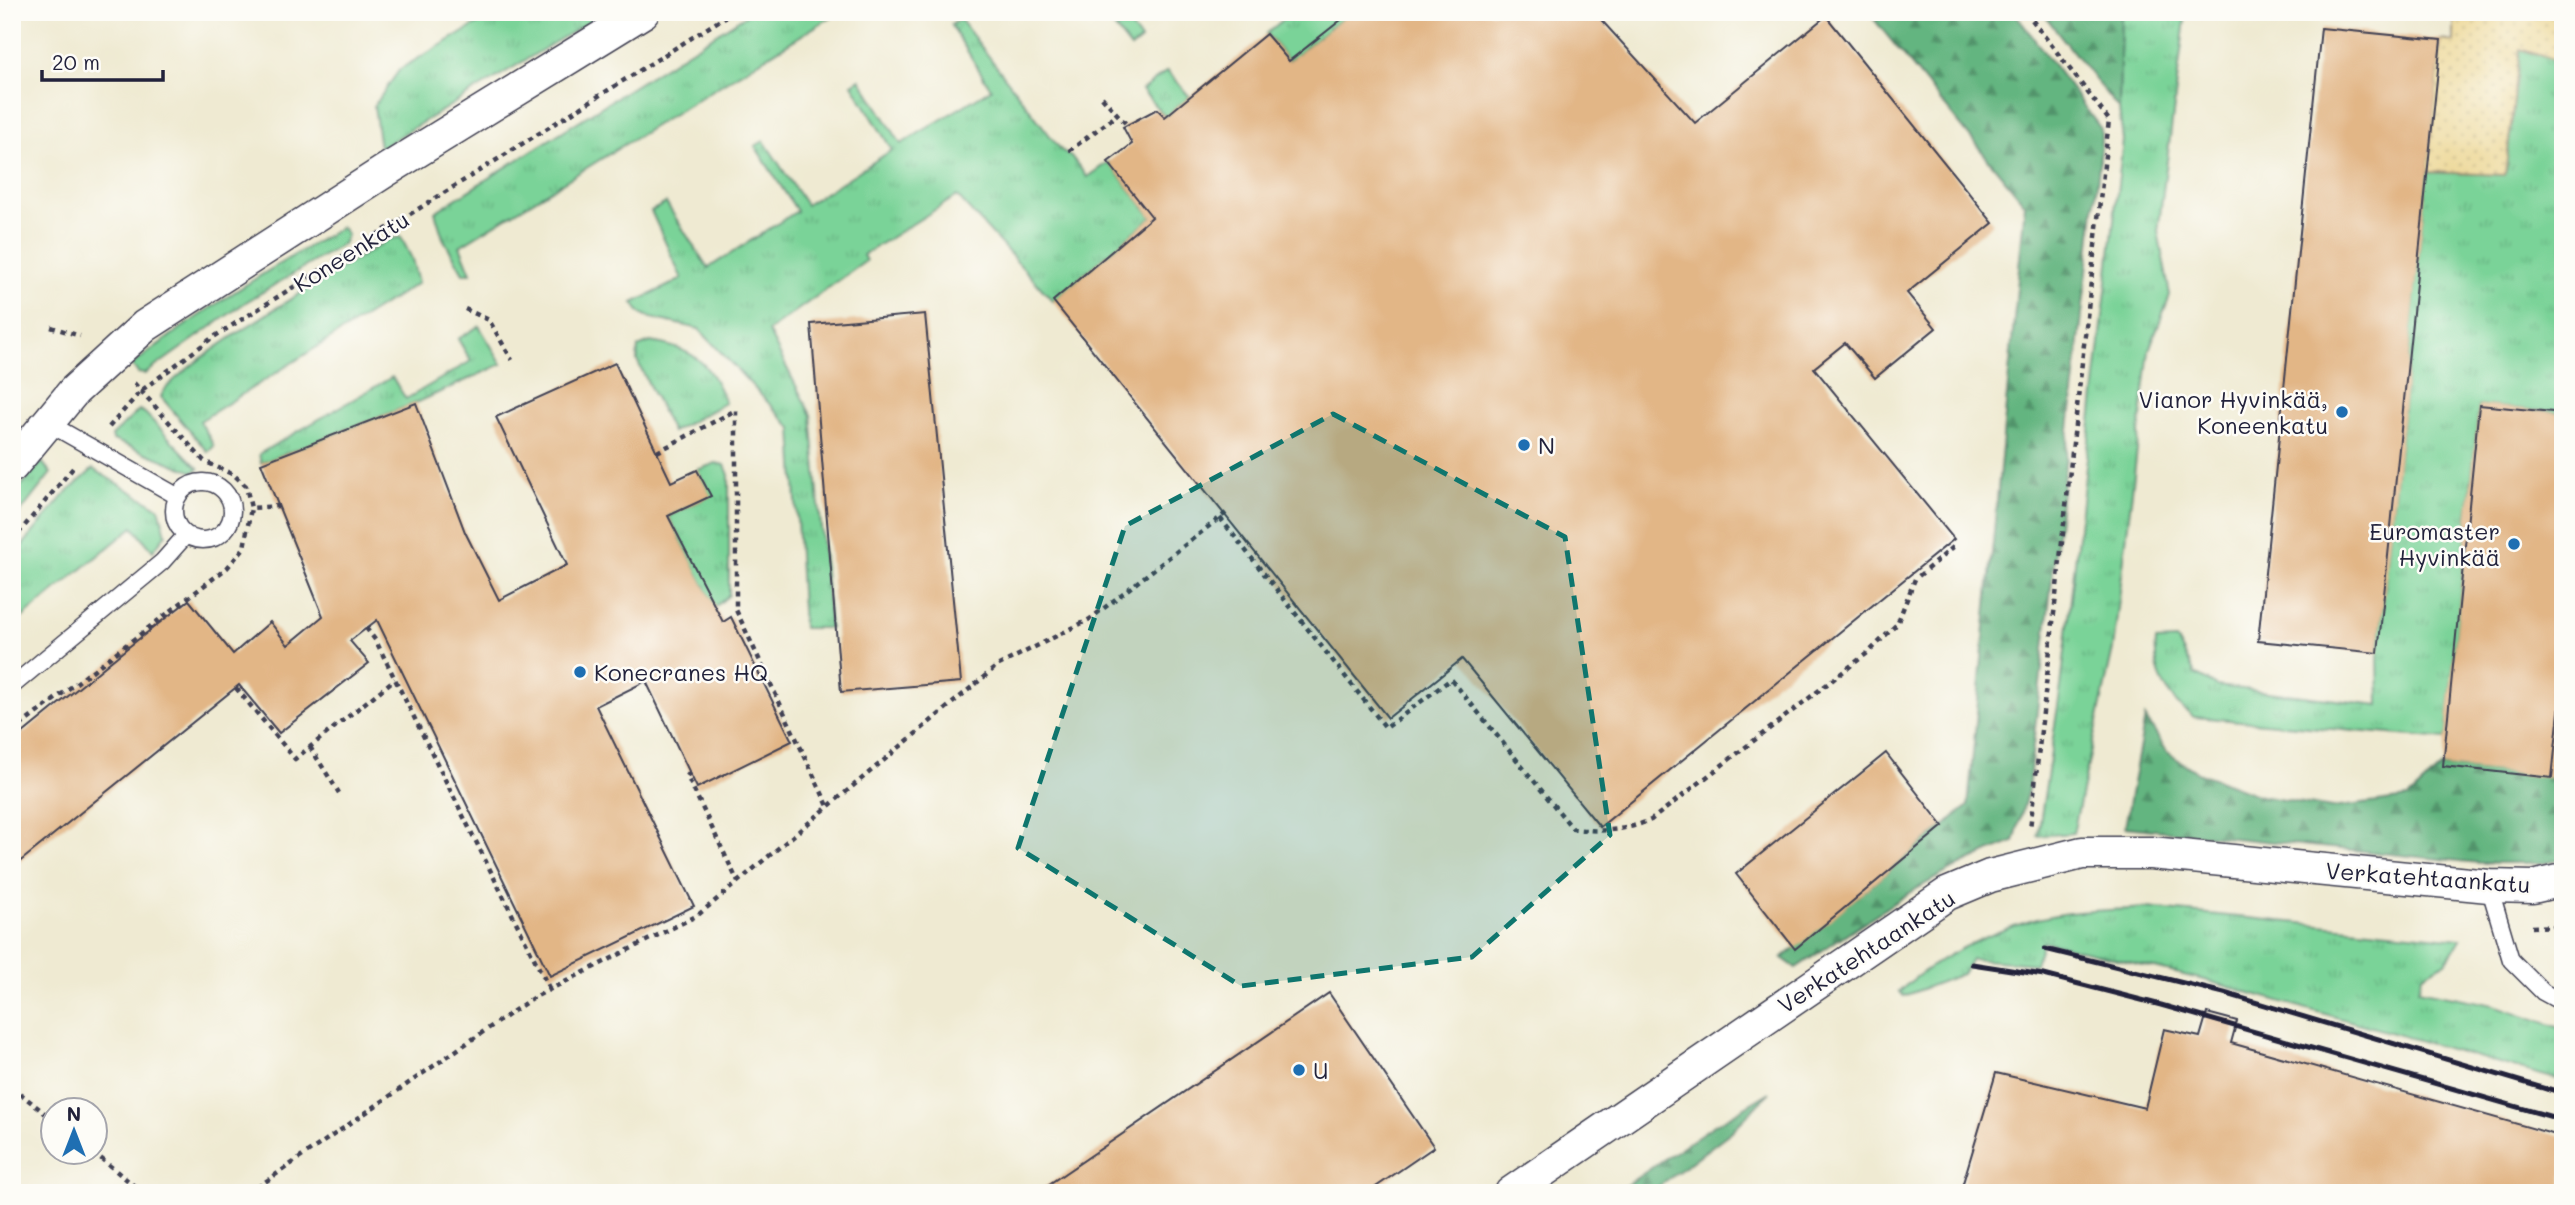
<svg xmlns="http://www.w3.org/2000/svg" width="2575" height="1205" font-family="Mali,sans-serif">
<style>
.grass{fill:url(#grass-tufts);stroke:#4e7a6a;stroke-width:2}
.forest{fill:url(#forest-firs);stroke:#426c5e;stroke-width:2}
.sand{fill:url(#sand-dots);stroke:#887e6c;stroke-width:2}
.building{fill:#e2b686}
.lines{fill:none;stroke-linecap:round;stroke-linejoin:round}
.lane-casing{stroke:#414052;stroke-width:19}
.street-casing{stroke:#414052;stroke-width:35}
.path{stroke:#414052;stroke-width:4.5;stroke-dasharray:5 5;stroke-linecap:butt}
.lane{stroke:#fff;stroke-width:16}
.street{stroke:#fff;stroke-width:32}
.rail{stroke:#22223b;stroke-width:5}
.marked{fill:#0f766e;fill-opacity:0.2;stroke:#0f766e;stroke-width:5;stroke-dasharray:14 9;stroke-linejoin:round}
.poi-dot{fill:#1f6fb2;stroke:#fdfcf7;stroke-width:2.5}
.labels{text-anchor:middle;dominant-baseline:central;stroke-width:5;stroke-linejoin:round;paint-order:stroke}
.street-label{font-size:23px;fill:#22223b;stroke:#fdfcf7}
.poi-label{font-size:23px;fill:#22223b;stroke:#fdfcf7;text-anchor:start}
</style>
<defs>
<pattern id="grass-tufts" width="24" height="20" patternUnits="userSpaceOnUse" patternTransform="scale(1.75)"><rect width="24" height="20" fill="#7ad398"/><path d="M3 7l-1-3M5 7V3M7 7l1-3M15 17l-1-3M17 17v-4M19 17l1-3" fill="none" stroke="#69b584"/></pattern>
<pattern id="forest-firs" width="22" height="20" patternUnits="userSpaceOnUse" patternTransform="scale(1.75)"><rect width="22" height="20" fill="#63b580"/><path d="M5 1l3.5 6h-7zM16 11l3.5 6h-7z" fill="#51936a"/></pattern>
<pattern id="sand-dots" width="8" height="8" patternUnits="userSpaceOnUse" patternTransform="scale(1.75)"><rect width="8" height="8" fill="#eeda9e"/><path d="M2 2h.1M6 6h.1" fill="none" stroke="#ccbb89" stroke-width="1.8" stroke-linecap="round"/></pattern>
</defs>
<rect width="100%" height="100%" fill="#fdfcf7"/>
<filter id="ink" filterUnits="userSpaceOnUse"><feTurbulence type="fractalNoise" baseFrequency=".0143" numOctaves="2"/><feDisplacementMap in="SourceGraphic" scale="14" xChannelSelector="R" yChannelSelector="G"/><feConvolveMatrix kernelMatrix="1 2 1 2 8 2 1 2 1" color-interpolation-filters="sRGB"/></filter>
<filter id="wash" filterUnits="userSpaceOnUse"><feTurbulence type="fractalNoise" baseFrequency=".00686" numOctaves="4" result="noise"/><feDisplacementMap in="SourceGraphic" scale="28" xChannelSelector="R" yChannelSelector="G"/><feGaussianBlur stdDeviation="1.57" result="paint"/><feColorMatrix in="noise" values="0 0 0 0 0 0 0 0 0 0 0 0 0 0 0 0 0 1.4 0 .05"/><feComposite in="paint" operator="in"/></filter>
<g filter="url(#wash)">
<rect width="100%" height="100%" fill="#efead2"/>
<g class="grass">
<path d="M498 12H605L380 148 374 106 400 69Z"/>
<path d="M751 12H839L460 246 471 273H463L443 238 435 212Z"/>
<path d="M1102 12H1120L1141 40 1131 48Z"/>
<path d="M1292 12H1351L1289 61 1266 34Z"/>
<path d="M2121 12H2186L2158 231 2170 295 2149 350 2113 649 2073 833 2038 836 2061 686 2123 140 2119 110Z"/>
<path d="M960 19 1061 150 1071 156 1087 177 1108 162 1152 217 1053 301 957 196 863 255 866 261 768 331 811 415 830 628H803L792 428 699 329 651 318 640 313 633 303 682 279 651 211 666 203 708 268 797 211 755 146 764 141 806 205 892 150 852 84 860 79 901 144 991 89 951 25Z"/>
<path d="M2520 48 2563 63V413L2479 405 2446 739 2194 717C2167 700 2153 672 2156 641L2177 640 2195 674 2217 686 2379 705 2378 653 2427 172 2505 175Z"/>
<path d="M1167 71 1190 97 1165 117 1142 90Z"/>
<path d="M342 227 347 235 343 244 246 302 145 374 138 373 132 365C199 312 269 269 342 227Z"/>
<path d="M401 237 412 259 418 283 200 421 214 446 208 452 161 397C167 369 355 260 390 239Z"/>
<path d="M479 326 502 364 416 403 261 463 259 454 392 377 406 399 471 361 458 339Z"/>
<path d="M650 342C693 348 711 363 725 403L672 432 637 360 638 347Z"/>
<path d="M139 410 145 413 199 469 193 472 113 440 112 436Z"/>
<path d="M42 462 51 473 12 523V496Z"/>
<path d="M716 463 725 465 729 475V595L715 607 668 516 710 496 697 470Z"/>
<path d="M93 469 159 508 166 534 153 551 133 527 12 626V558L63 496Z"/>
<path d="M2147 908 2461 939 2446 962 2422 976 2418 990 2494 1005 2563 1029V1081L2204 980 2043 941 2035 964 1971 959 1962 974 1904 996 1899 992C1937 955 2009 922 2062 914 2089 910 2119 910 2147 908Z"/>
</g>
<g class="forest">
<path d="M1868 12H2014L2101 129V148L2028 790 2014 842C1932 872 1868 920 1796 968L1782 958 1968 806 2025 204Z"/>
<path d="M2042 12H2121L2119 110Z"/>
<path d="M2145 717 2168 753 2197 772 2260 796 2332 808 2408 798 2443 766 2563 778V860L2544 863H2479L2125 827Z"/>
<path d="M1770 1092 1732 1131 1650 1193H1615L1711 1127Z"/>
</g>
<path class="sand" d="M2454 12H2563V63L2520 49 2505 175 2427 172 2441 40 2454 42Z"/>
<g id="blocks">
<g class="building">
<path d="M1351 12H1594L1695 123 1826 16 1993 223 1907 293 1936 328 1875 378 1845 343 1814 368 1954 539 1600 827 1462 659 1388 718 1053 301 1152 217 1108 162 1132 144 1123 127 1157 109 1165 117 1266 34 1289 61Z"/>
<path d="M2321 28 2441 40 2378 653 2258 641Z"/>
<path d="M925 314 961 682 841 692 811 324Z"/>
<path d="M615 363 671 482 697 470 711 496 668 516 723 622 731 617 792 741 697 788 646 681 596 706 694 906 550 976 377 620 350 641 369 663 279 733 239 685 12 868V742L126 649 189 600 233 654 270 622 288 645 323 616 261 463 416 403 465 532 499 600 567 565 496 417Z"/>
<path d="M2479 405 2563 413V674L2552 778 2443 766Z"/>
<path d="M1886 753 1943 826 1795 949 1736 874Z"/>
<path d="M1329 993 1434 1147 1367 1193H1036Z"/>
<path d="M2207 1013 2237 1021 2231 1043 2563 1137V1193H1960L1996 1073 2145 1108 2164 1029 2200 1037Z"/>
</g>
</g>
</g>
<g filter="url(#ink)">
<use href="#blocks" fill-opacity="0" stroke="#414052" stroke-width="2"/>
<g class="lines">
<defs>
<g id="lane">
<path d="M48 423 177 496"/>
<circle cx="203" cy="511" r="29"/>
<path d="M12 686 162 562 186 535"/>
<path d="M2489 886 2511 960 2543 992 2563 1003"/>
</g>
<g id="street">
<path d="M12 466 74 391 145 326 385 171 643 12"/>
<path d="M1511 1193 1947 894 1990 876 2082 853H2151L2489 886 2533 887 2563 880"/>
</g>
</defs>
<use href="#lane" class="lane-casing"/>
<use href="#street" class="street-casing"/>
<g class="path">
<path d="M2026 12 2109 120 2030 829"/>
<path d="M1102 97 1127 125"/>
<path d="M1069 151 1117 115"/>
<path d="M465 309 489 320 512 360"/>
<path d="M51 327 80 336"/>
<path d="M134 383 204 461 234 475 246 486 251 508 279 506"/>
<path d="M109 427 142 390 212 338 733 12"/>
<path d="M657 452 736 410V610L828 806"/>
<path d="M1220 518 1386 728 1451 679 1573 829C1602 832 1624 831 1651 820L1870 651 1897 624 1915 579 1957 544"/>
<path d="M12 541 73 468"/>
<path d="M366 628 376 641 550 990"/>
<path d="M236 688 295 759 395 679"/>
<path d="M12 732 227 568 244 548 251 508"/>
<path d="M310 747 339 793"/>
<path d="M690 772 687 776 738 882"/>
<path d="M2532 927 2563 926"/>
<path d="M12 1087 52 1119"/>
<path d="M93 1152 143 1193"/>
<path d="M249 1193 531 999 698 915 997 666 1090 619 1226 513"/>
</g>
<use href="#lane" class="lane"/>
<use href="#street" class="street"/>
<g class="rail">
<path d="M2045 949 2224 993 2563 1094"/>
<path d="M1972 964 2044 975 2161 1005 2563 1120"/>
</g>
</g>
</g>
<path class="marked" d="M1333 414 1565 537 1610 835 1472 957 1241 986 1018 848 1125 526Z"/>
<g class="poi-dot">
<circle cx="2342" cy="412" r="7"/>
<circle cx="1524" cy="445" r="7"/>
<circle cx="2514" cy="544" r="7"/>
<circle cx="580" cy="672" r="7"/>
<circle cx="1299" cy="1070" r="7"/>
</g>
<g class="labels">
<g class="street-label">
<text transform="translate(351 251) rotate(-32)">Koneenkatu</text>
<text transform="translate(2428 877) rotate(4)">Verkatehtaankatu</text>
<text transform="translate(1866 951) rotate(-33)">Verkatehtaankatu</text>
</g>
<g class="poi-label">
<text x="2328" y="399" text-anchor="end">Vianor Hyvinkää,<tspan x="2328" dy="26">Koneenkatu</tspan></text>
<text x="1538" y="445">N</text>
<text x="2500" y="531" text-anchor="end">Euromaster<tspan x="2500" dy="26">Hyvinkää</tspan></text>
<text x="594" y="672">Konecranes HQ</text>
<text x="1313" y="1070">U</text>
</g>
</g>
<rect width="2575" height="1205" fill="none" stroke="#fdfcf7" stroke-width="42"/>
<g transform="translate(74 1131)"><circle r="33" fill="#fdfcf7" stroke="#a5a5ac" stroke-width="2"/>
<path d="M0-5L12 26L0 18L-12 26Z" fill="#1f6fb2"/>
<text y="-10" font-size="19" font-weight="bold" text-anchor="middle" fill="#22223b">N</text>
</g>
<path d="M42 70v10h121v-10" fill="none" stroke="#22223b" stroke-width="3.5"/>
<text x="52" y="70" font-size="21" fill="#22223b" stroke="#fdfcf7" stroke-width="5" paint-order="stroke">20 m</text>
</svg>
